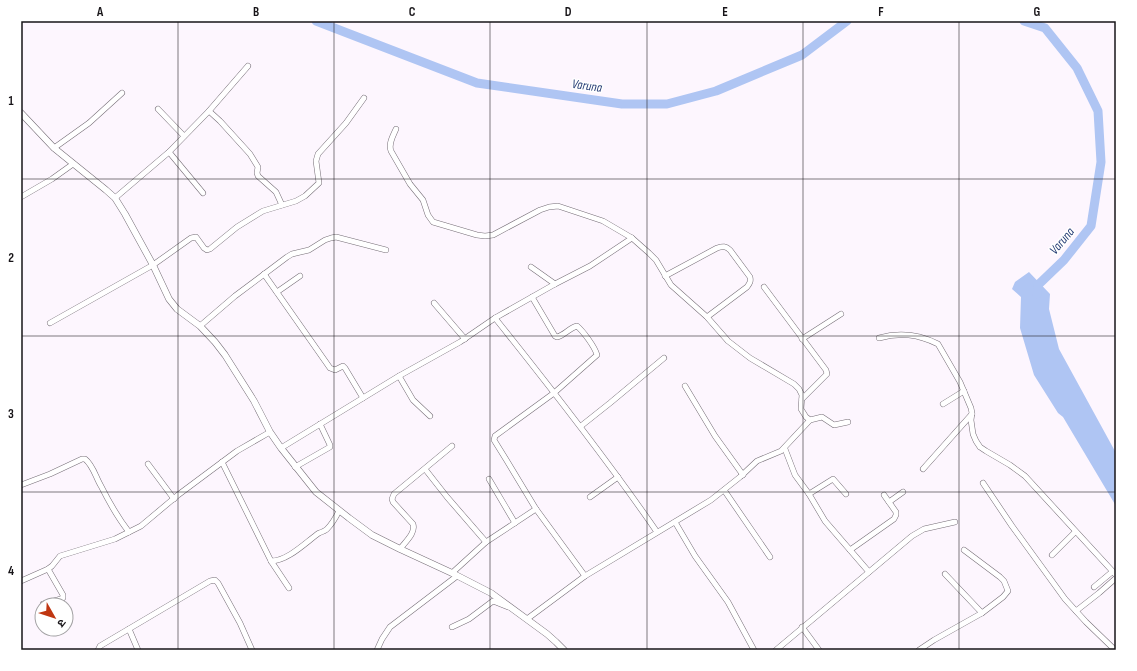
<svg xmlns="http://www.w3.org/2000/svg" width="1137" height="671" font-family="'Sofia Sans Condensed','Noto Sans Devanagari',sans-serif">
<style>
.water{fill:#afc5f3}
.lines{fill:none;stroke-linecap:round;stroke-linejoin:round}
.river{stroke:#afc5f3;stroke-width:9}
.minor-casing{stroke:#766e77;stroke-width:6}
.tertiary-casing{stroke:#766e77;stroke-width:7}
.minor{stroke:#fff;stroke-width:5}
.tertiary{stroke:#fff;stroke-width:6}
.grid{fill:none;stroke:#171418;stroke-width:1;stroke-opacity:0.55}
.labels{text-anchor:middle;dominant-baseline:central;stroke-width:3;stroke-linejoin:round;paint-order:stroke}
.water-label{font-size:13px;font-style:italic;fill:#253c74;stroke:#fff}
.neatline{fill:none;stroke:#171418;stroke-width:1.5}
.grid-label{font-size:13px;text-anchor:middle;font-weight:bold;fill:#171418}
</style>
<rect width="100%" height="100%" fill="#fdf6fe"/>
<path class="water" d="M1029 272 1050 294 1049 309 1059 349 1116 453V506L1063 417 1058 413 1034 375 1020 328 1021 297 1012 289 1015 282Z"/>
<g class="lines">
<g class="river">
<path d="M316 21 477 83 622 104H667L716 91 802 55 847 21"/>
<path d="M1024 21 1045 28 1077 68 1098 111 1101 162 1091 226 1064 260 1038 285 1037 294"/>
</g>
<defs>
<g id="minor">
<path d="M158 109 184 136"/>
<path d="M209 111 220 121 250 154 258 167 257 173 258 176 276 192 282 205"/>
<path d="M396 129C393 136 388 144 391 151L410 184 423 200 428 215 433 222 477 235 485 236 493 235 540 210 549 207 558 206 603 221 632 238 649 253 656 260 671 285 707 317 728 341 750 358 794 384 799 389 802 395 801 409 806 417 810 420 822 417 834 425 848 422"/>
<path d="M54 148 89 123 122 93"/>
<path d="M169 152 203 193"/>
<path d="M21 197 52 179 73 164"/>
<path d="M115 198 169 152 209 111 248 66"/>
<path d="M531 267 555 284"/>
<path d="M264 274 330 368 335 370 343 366 345 368 363 398"/>
<path d="M665 276 717 248C723 246 726 246 730 250L750 277C751 281 750 283 747 287L707 317"/>
<path d="M764 287 826 370 827 374 802 399"/>
<path d="M277 292 300 276"/>
<path d="M532 297 555 336 557 337C565 335 569 328 577 326 583 331 595 347 597 355L554 393 495 436 494 440 507 461 536 509 585 576"/>
<path d="M434 303 465 339"/>
<path d="M495 318C551 388 606 458 657 532"/>
<path d="M50 323 153 265 191 238 196 237 204 248 207 250 210 249 237 227 258 214 263 211 296 201 305 196 319 183 316 161 318 154 346 123 364 98"/>
<path d="M200 326 235 296 287 257 292 254 309 250 325 240 331 238 336 237 386 250"/>
<path d="M879 338C900 332 918 334 938 344L960 382 971 408 972 413 971 420 973 434 976 441 980 447 986 451 1010 465 1025 476 1116 575"/>
<path d="M802 339 841 314"/>
<path d="M399 376 413 400 430 416"/>
<path d="M685 386 715 436 743 475"/>
<path d="M943 404 964 391"/>
<path d="M581 426 610 403 664 358"/>
<path d="M281 448 399 376 460 342 495 318 555 284 590 266 632 238"/>
<path d="M785 449 795 475 809 494 825 521 869 572"/>
<path d="M222 462 271 561 289 588"/>
<path d="M148 464 174 499"/>
<path d="M295 467 330 447V445L320 424"/>
<path d="M425 469 447 497 486 542"/>
<path d="M923 469 972 414"/>
<path d="M489 479 515 523"/>
<path d="M983 483 1012 526 1065 599 1086 622 1115 650"/>
<path d="M21 485 50 474 82 459H85C93 465 96 478 101 486 109 502 118 518 129 532"/>
<path d="M724 490 770 557"/>
<path d="M809 494 833 479 846 494"/>
<path d="M590 497 618 477"/>
<path d="M889 502 903 492"/>
<path d="M675 522 695 556 728 602 754 650"/>
<path d="M400 549C405 542 416 533 413 524L393 502 392 499 394 494 452 446"/>
<path d="M850 550 894 519 896 515V512L884 495"/>
<path d="M1052 555 1075 532"/>
<path d="M271 561C288 561 306 542 319 533 322 532 325 531 327 529 332 524 336 517 339 511"/>
<path d="M452 573 486 542 536 509"/>
<path d="M945 574 982 613"/>
<path d="M21 581 48 569 52 566 60 556 115 539 141 526 178 495 237 451 270 432"/>
<path d="M1094 587 1112 572"/>
<path d="M43 604 61 599 63 598V595L48 569"/>
<path d="M1076 611 1099 593 1116 578"/>
<path d="M527 619 585 576 711 500 740 477 757 461 781 451 810 420"/>
<path d="M452 627 469 619 493 601 508 607"/>
<path d="M802 627 819 650"/>
<path d="M129 629 138 650"/>
<path d="M98 650 100 646 210 581 215 580 218 583 240 623 252 650"/>
<path d="M377 650 382 639 390 627 457 576"/>
<path d="M776 650 912 536 924 529 955 522"/>
<path d="M919 650 934 640 982 613 1003 597 1008 591 1004 581 1000 577 964 550"/>
</g>
<path id="tertiary" d="M21 113 54 148 106 190 115 198 125 214 153 265 169 299 177 309 200 326 215 342 225 355 254 401 270 432 281 448 316 492 349 518 372 535 400 549 452 573 491 593 547 634 556 642 564 650"/>
</defs>
<use href="#minor" class="minor-casing"/>
<use href="#tertiary" class="tertiary-casing"/>
<use href="#minor" class="minor"/>
<use href="#tertiary" class="tertiary"/>
</g>
<path class="grid" d="M178 21V650M334 21V650M490 21V650M647 21V650M803 21V650M959 21V650M21 179H1116M21 336H1116M21 492H1116"/>
<g class="labels">
<g class="water-label">
<text transform="translate(587 86) rotate(8)">Varuna</text>
<text transform="translate(1062 241) rotate(-50)">Varuna</text>
</g>
</g>
<rect width="1137" height="671" fill="none" stroke="#ffffff" stroke-width="44"/>
<g transform="translate(54 617) rotate(129)"><circle r="19" fill="#ffffff" stroke="#a2a1a3"/>
<path d="M0-3L7 15L0 10L-7 15Z" fill="#c03712"/>
<text y="-6" font-size="11" font-weight="bold" text-anchor="middle" fill="#171418">उ</text>
</g>
<rect x="22" y="22" width="1093" height="627" class="neatline"/>
<g class="grid-label">
<text x="100" y="16">A</text>
<text x="256" y="16">B</text>
<text x="412" y="16">C</text>
<text x="568" y="16">D</text>
<text x="725" y="16">E</text>
<text x="881" y="16">F</text>
<text x="1037" y="16">G</text>
<text x="11" y="105">1</text>
<text x="11" y="262">2</text>
<text x="11" y="418">3</text>
<text x="11" y="575">4</text>
</g>
</svg>
